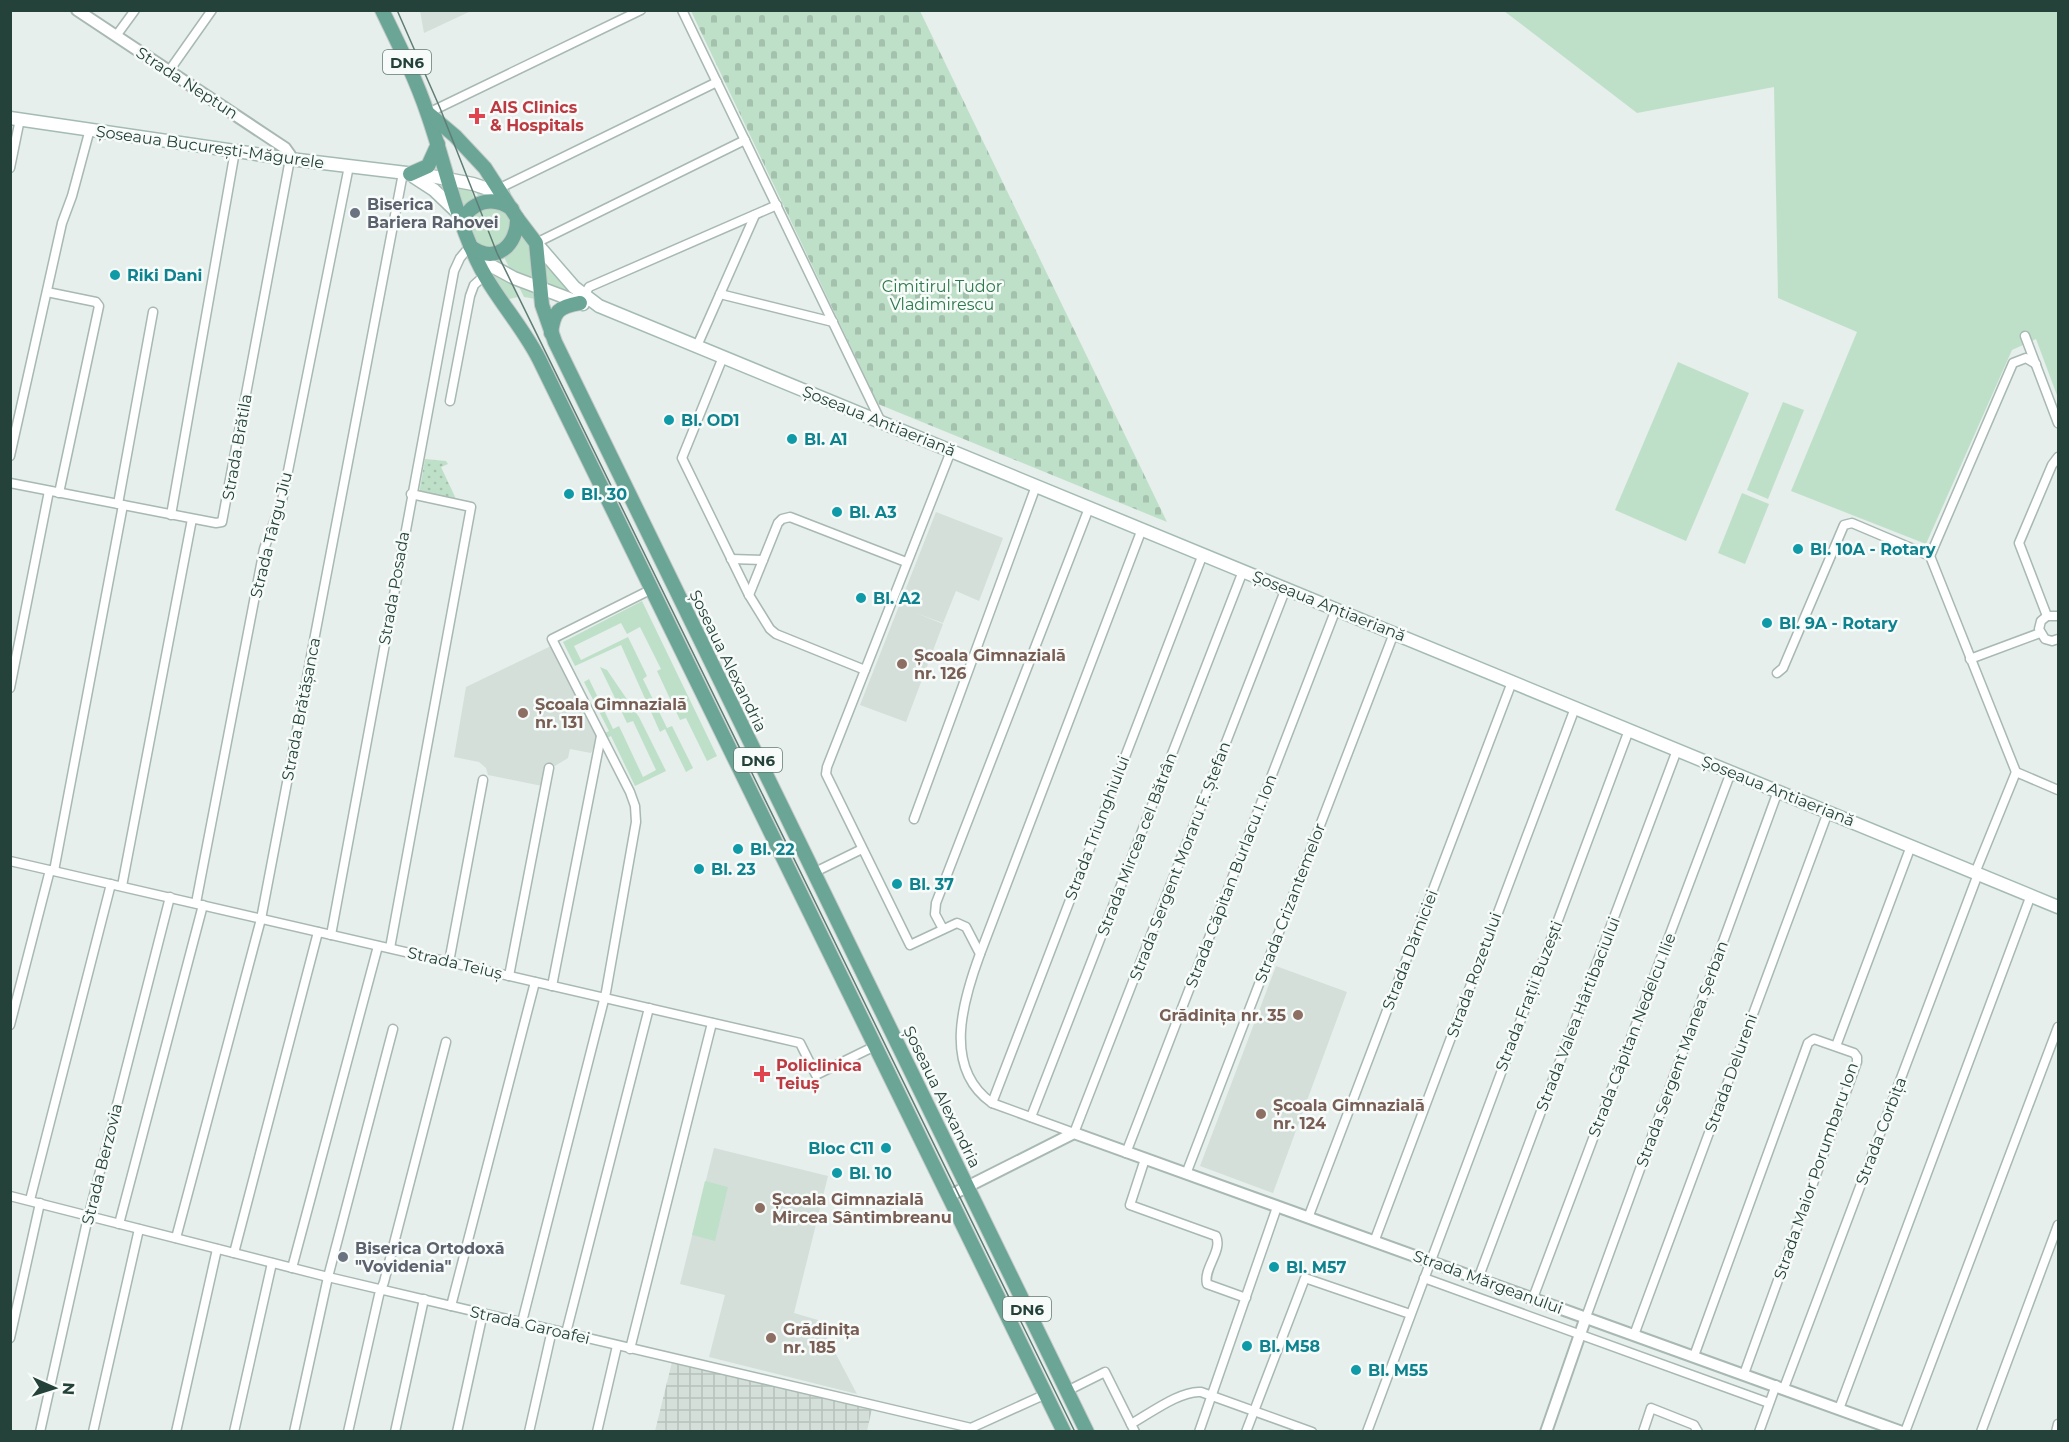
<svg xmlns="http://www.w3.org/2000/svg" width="2069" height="1442" font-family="Montserrat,sans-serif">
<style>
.built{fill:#d4dfda}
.industrial{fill:url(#industrial-grid)}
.grass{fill:#bfe0c8}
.cemetery{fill:url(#cemetery-stones)}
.park{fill:url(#park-dots)}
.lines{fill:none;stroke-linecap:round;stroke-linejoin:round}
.minor-casing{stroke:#a8b8b2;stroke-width:11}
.tertiary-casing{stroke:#a8b8b2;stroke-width:14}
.secondary-casing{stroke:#a4bbb3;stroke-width:15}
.primary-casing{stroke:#c2cac8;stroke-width:16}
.minor{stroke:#fff;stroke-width:8}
.tertiary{stroke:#fff;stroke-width:10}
.secondary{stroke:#fff;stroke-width:12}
.primary{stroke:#6aa596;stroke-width:14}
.tram{stroke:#5f7d75;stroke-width:1.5}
.health-dot{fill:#e0444e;stroke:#f7fbf9;stroke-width:2}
.worship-dot{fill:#6b7280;stroke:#f7fbf9;stroke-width:2}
.culture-dot{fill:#0f9aa8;stroke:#f7fbf9;stroke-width:2}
.education-dot{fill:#8d6e63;stroke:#f7fbf9;stroke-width:2}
.labels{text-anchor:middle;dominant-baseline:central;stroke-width:5;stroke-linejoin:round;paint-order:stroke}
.shield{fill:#f7fbf9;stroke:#637a73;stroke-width:1.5}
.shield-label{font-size:15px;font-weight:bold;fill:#24423a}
.street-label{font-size:16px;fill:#24423a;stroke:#f7fbf9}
.health-label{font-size:16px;font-weight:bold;fill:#be3a42;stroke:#f7fbf9;text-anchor:start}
.worship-label{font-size:16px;font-weight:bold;fill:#5b616d;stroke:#f7fbf9;text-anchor:start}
.culture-label{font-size:16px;font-weight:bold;fill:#0d838f;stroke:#f7fbf9;text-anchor:start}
.park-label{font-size:16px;fill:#2d7a4b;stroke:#f7fbf9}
.education-label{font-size:16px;font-weight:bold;fill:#785e54;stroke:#f7fbf9;text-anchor:start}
</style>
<defs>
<pattern id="industrial-grid" width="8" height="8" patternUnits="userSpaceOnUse" patternTransform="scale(1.5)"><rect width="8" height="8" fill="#d4dfda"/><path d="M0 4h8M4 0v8" fill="none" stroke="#b6c1bc"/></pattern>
<pattern id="cemetery-stones" width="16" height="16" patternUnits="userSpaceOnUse" patternTransform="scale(1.5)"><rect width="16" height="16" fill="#bfe0c8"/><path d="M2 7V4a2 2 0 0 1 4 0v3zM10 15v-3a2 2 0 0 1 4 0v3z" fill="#a4c1ad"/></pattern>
<pattern id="park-dots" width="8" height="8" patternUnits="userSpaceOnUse" patternTransform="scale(1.5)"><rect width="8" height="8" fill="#bfe0c8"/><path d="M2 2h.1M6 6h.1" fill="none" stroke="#a4c1ad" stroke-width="1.8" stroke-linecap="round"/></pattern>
</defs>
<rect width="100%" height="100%" fill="#e6efeb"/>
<g class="built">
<path d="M420 11V10L471 11 424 33Z"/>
<path d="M936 512 1003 538 979 601 956 591 943 623 916 613 943 624 906 722 860 705Z"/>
<path d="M551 646 598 739 591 753 570 749 568 758 550 769 542 786 488 775 486 768 479 762 454 757 466 687Z"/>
<path d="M1276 966 1347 992 1273 1193 1200 1166Z"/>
<path d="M714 1148 828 1176 794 1313 818 1320 857 1394 709 1357 725 1295 680 1284Z"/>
</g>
<path class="industrial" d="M672 1362 872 1409 867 1431H655Z"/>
<g class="grass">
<path d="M1504 11H2058V398L2036 339 2012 350 1926 544 1791 491 1857 332 1778 298 1774 87 1637 113Z"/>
<path d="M448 178 468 183 477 205 481 203 473 184 493 190 588 298 540 289 541 300 524 297 501 251 497 253 518 297 501 301Z"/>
<path d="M1678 362 1749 393 1686 541 1615 510Z"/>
<path d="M1783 402 1804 410 1768 499 1747 490Z"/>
<path d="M1742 493 1769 504 1745 564 1718 553Z"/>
<path d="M642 601 717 756 707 761 686 718 680 720 657 671 661 669 640 627 627 634 621 623 574 646 581 660 628 637 647 676 643 679 667 728 672 726 693 768 686 772 665 729 660 732 621 645 575 666 563 642Z"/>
<path d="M600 667 607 670 639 717 666 771 635 786 611 736 605 739 603 734 609 731 584 682 589 679 613 729 619 726 643 777 656 770 633 721 627 723Z"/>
<path d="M705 1181 728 1187 715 1241 692 1235Z"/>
</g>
<path class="cemetery" d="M691 11H920L1167 522 878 404Z"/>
<path class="park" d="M425 459 446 461 448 464 441 467 457 501 419 494Z"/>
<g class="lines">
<defs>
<g id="minor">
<path d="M682 10 881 422"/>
<path d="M116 36 135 10"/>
<path d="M169 71 212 10"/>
<path d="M428 113 641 10"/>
<path d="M10 168 20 119"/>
<path d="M500 188 717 82"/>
<path d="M536 243 745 140"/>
<path d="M47 292 96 302 99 306 59 493"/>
<path d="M720 294 833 322"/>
<path d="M584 296 589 287 777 205"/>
<path d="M2025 336 2058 423"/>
<path d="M697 346 755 215"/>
<path d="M723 357 682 458 749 595 770 629 776 634 865 670"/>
<path d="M2036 364 2026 358 2013 363 1930 556 2016 772 2058 790"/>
<path d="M450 401 470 296 474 285 484 276"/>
<path d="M951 451 827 767 826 774 910 945 957 923 966 927 980 954C963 1000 942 1068 992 1103L1074 1133 1286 588"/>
<path d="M10 456 62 223 72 196 90 129"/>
<path d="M10 483 216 523 222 522 290 159"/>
<path d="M118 504 153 312"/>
<path d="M171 515 235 151"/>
<path d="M731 559 763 560"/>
<path d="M749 595 778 523 782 519 790 517 906 562"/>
<path d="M2047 616 2019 543 2052 465 2058 457"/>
<path d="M2058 616H2047L2041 621 2039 629 2045 639 2052 641 2058 639"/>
<path d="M1970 659 2040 633"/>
<path d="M1777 673 1783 668 1844 525 1852 523 1930 556"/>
<path d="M10 688 49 491"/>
<path d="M914 819 1036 486"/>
<path d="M10 861 800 1043 816 1075 875 1046"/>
<path d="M54 871 123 505"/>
<path d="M813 873 862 849"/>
<path d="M1975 873 2016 772"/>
<path d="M122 886 192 519"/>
<path d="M196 903 264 549 282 501 349 166"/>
<path d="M943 929 935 914 936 903 1089 508"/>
<path d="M331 935 454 271 460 258 470 246"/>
<path d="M390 948 471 507 411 494"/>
<path d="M980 954 1142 529"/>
<path d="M449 962 483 780"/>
<path d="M509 976 549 768"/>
<path d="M552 986 601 736"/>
<path d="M10 1025 50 870"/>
<path d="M1836 1046 1911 846"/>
<path d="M992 1103 1203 554"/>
<path d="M1031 1117 1243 571"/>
<path d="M1126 1153 1336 609"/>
<path d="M1145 1159 1130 1205 1216 1236C1223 1251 1203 1268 1207 1284L1246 1298"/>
<path d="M1186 1174 1394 633"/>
<path d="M10 1196 328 1277 971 1428 1046 1394"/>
<path d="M30 1200 111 884"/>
<path d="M1308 1218 1512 682"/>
<path d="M119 1224 203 905"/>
<path d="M176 1238 261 919 403 173"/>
<path d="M1374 1242 1575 708"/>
<path d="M234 1253 318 932"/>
<path d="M292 1268 378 946"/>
<path d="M1424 1278 1769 1403"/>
<path d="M1478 1279 1677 750"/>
<path d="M1533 1298 1731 772"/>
<path d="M451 1306 535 982"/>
<path d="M1586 1317 1778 791"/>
<path d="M522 1322 606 992 636 822 635 806 630 792 552 639 652 589"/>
<path d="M566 1333 649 1008"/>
<path d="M1634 1335 1828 812"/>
<path d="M10 1338 40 1203"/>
<path d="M630 1349 712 1023"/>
<path d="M1694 1356 1808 1043 1814 1039 1854 1053 1857 1057V1062L1744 1374"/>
<path d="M1784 1388 1978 874"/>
<path d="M1067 1391 1105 1372 1135 1432"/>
<path d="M1839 1409 2031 895"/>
<path d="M1131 1424C1149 1414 1181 1390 1201 1392L1312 1432"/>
<path d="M40 1432 86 1226 170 897"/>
<path d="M93 1432 139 1229"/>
<path d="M176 1432 217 1249"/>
<path d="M234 1432 272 1263"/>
<path d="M294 1432 328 1277 393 1029"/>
<path d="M348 1432 379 1295 384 1282 446 1042"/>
<path d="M395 1432 424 1299"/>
<path d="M457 1432 483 1313"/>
<path d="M529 1432 552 1330"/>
<path d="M597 1432 617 1346"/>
<path d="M1199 1432 1277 1207"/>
<path d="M1246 1432 1305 1278 1410 1314"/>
<path d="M1367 1432 1629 730"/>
<path d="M1643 1432 1651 1408 1694 1425 1698 1432"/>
<path d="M1759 1432 1776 1385"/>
<path d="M1905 1432 2058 1027"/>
<path d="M1981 1432 2058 1225"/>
<path d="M2056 1432 2058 1424"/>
</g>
<g id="tertiary">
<path d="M77 10 285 148 290 155V159"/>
<path d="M949 1196 1074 1133 1902 1432"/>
<path d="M1546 1432 1586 1317"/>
</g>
<g id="secondary">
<path d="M10 118 290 159 431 176 473 184 503 194"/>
<path d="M414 177 434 190 458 213"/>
<path d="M536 243 574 287 599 306 2058 907"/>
<path d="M475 257 514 278 583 304"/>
</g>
<g id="primary">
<path d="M382 10C399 45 416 79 428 115 444 161 454 210 474 254 490 292 520 322 539 359L1064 1432"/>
<path d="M429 114 455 136 485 168 517 218 536 243 542 305 555 342 1087 1432"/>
<path d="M410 174 428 166 438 144"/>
<path d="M462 223C470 201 493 195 512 209"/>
<path d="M470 246C495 266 518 245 517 218"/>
<path d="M551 333C554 311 558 307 580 303"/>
</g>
</defs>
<use href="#minor" class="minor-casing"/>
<use href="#tertiary" class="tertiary-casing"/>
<use href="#secondary" class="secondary-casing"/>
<use href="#primary" class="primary-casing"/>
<use href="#minor" class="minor"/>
<use href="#tertiary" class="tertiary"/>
<use href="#secondary" class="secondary"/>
<use href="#primary" class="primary"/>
<path class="tram" d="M397 10 440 108 497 253 1075 1432"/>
</g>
<g class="health-dot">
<path d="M474 107h6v6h6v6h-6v6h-6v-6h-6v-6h6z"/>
<path d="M759 1065h6v6h6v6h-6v6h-6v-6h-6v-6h6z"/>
</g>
<g class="worship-dot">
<circle cx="355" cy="213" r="6"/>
<circle cx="343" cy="1257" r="6"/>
</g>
<g class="culture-dot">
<circle cx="115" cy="275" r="6"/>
<circle cx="669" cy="420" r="6"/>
<circle cx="792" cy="439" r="6"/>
<circle cx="569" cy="494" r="6"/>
<circle cx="837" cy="512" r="6"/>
<circle cx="1798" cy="549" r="6"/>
<circle cx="861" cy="598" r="6"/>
<circle cx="1767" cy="623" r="6"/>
<circle cx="738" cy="849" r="6"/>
<circle cx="699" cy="869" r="6"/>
<circle cx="897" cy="884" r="6"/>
<circle cx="886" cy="1148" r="6"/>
<circle cx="837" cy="1173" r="6"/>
<circle cx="1274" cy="1267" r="6"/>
<circle cx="1247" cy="1346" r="6"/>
<circle cx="1356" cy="1370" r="6"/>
</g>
<g class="education-dot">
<circle cx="902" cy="664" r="6"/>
<circle cx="523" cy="713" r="6"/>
<circle cx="1298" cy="1015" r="6"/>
<circle cx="1261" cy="1114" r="6"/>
<circle cx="760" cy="1208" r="6"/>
<circle cx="771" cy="1338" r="6"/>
</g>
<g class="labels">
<g class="shield">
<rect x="383" y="50" width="48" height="24" rx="4.5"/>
<rect x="734" y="748" width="48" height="24" rx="4.5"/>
<rect x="1003" y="1297" width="48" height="24" rx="4.5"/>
</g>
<g class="shield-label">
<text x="407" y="62">DN6</text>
<text x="758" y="760">DN6</text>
<text x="1027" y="1309">DN6</text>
</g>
<g class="street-label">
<text transform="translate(187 83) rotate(33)">Strada Neptun</text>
<text transform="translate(210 147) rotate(8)">Șoseaua București-Măgurele</text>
<text transform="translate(879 421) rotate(22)">Șoseaua Antiaeriană</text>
<text transform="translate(237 447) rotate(-80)">Strada Brătila</text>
<text transform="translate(271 535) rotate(-76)">Strada Târgu Jiu</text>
<text transform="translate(394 588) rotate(-80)">Strada Posada</text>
<text transform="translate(1329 606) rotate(22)">Șoseaua Antiaeriană</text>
<text transform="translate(728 661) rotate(64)">Șoseaua Alexandria</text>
<text transform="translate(301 709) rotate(-79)">Strada Brătășanca</text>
<text transform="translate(1778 791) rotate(22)">Șoseaua Antiaeriană</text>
<text transform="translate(1097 828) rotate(-69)">Strada Triunghiului</text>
<text transform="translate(1137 844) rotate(-69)">Strada Mircea cel Bătrân</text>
<text transform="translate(1180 861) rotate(-69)">Strada Sergent Moraru F. Ștefan</text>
<text transform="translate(1231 881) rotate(-69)">Strada Căpitan Burlacu I. Ion</text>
<text transform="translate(1290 903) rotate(-69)">Strada Crizantemelor</text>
<text transform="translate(1410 950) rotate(-69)">Strada Dărniciei</text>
<text transform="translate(455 963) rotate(13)">Strada Teiuș</text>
<text transform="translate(1474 975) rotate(-70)">Strada Rozetului</text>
<text transform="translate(1529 996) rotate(-69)">Strada Frații Buzești</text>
<text transform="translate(1578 1014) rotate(-69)">Strada Valea Hârtibaciului</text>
<text transform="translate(1632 1035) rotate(-69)">Strada Căpitan Nedelcu Ilie</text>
<text transform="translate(1682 1054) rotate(-70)">Strada Sergent Manea Șerban</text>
<text transform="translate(1731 1073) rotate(-70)">Strada Delureni</text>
<text transform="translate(942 1097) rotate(64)">Șoseaua Alexandria</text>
<text transform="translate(1881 1131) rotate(-69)">Strada Corbița</text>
<text transform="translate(102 1164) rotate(-76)">Strada Berzovia</text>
<text transform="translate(1816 1171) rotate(-71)">Strada Maior Porumbaru Ion</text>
<text transform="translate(1488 1282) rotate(20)">Strada Mărgeanului</text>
<text transform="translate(530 1325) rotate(13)">Strada Garoafei</text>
</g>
<g class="health-label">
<text x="490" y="107">AIS Clinics<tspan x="490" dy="18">&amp; Hospitals</tspan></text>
<text x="776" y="1065">Policlinica<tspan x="776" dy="18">Teiuș</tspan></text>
</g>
<g class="worship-label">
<text x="367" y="204">Biserica<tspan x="367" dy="18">Bariera Rahovei</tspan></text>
<text x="355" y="1248">Biserica Ortodoxă<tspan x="355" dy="18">"Vovidenia"</tspan></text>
</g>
<g class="culture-label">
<text x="127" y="275">Riki Dani</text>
<text x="681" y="420">Bl. OD1</text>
<text x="804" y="439">Bl. A1</text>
<text x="581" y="494">Bl. 30</text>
<text x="849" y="512">Bl. A3</text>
<text x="1810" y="549">Bl. 10A - Rotary</text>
<text x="873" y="598">Bl. A2</text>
<text x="1779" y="623">Bl. 9A - Rotary</text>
<text x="750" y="849">Bl. 22</text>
<text x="711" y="869">Bl. 23</text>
<text x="909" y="884">Bl. 37</text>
<text x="874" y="1148" text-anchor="end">Bloc C11</text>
<text x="849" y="1173">Bl. 10</text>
<text x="1286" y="1267">Bl. M57</text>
<text x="1259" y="1346">Bl. M58</text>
<text x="1368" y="1370">Bl. M55</text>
</g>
<g class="park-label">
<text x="942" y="286">Cimitirul Tudor<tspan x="942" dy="18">Vladimirescu</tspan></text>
</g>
<g class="education-label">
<text x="914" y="655">Școala Gimnazială<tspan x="914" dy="18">nr. 126</tspan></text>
<text x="535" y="704">Școala Gimnazială<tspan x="535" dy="18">nr. 131</tspan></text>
<text x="1286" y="1015" text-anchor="end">Grădinița nr. 35</text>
<text x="1273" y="1105">Școala Gimnazială<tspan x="1273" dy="18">nr. 124</tspan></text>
<text x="772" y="1199">Școala Gimnazială<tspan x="772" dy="18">Mircea Sântimbreanu</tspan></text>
<text x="783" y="1329">Grădinița<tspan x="783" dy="18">nr. 185</tspan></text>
</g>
</g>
<rect width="2069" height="1442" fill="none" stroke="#24423a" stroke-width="24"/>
<g transform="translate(54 1388) rotate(93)" stroke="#f7fbf9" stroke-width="4.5" paint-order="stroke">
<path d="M0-4.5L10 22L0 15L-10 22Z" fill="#24423a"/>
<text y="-9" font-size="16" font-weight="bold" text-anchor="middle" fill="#24423a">N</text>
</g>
</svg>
